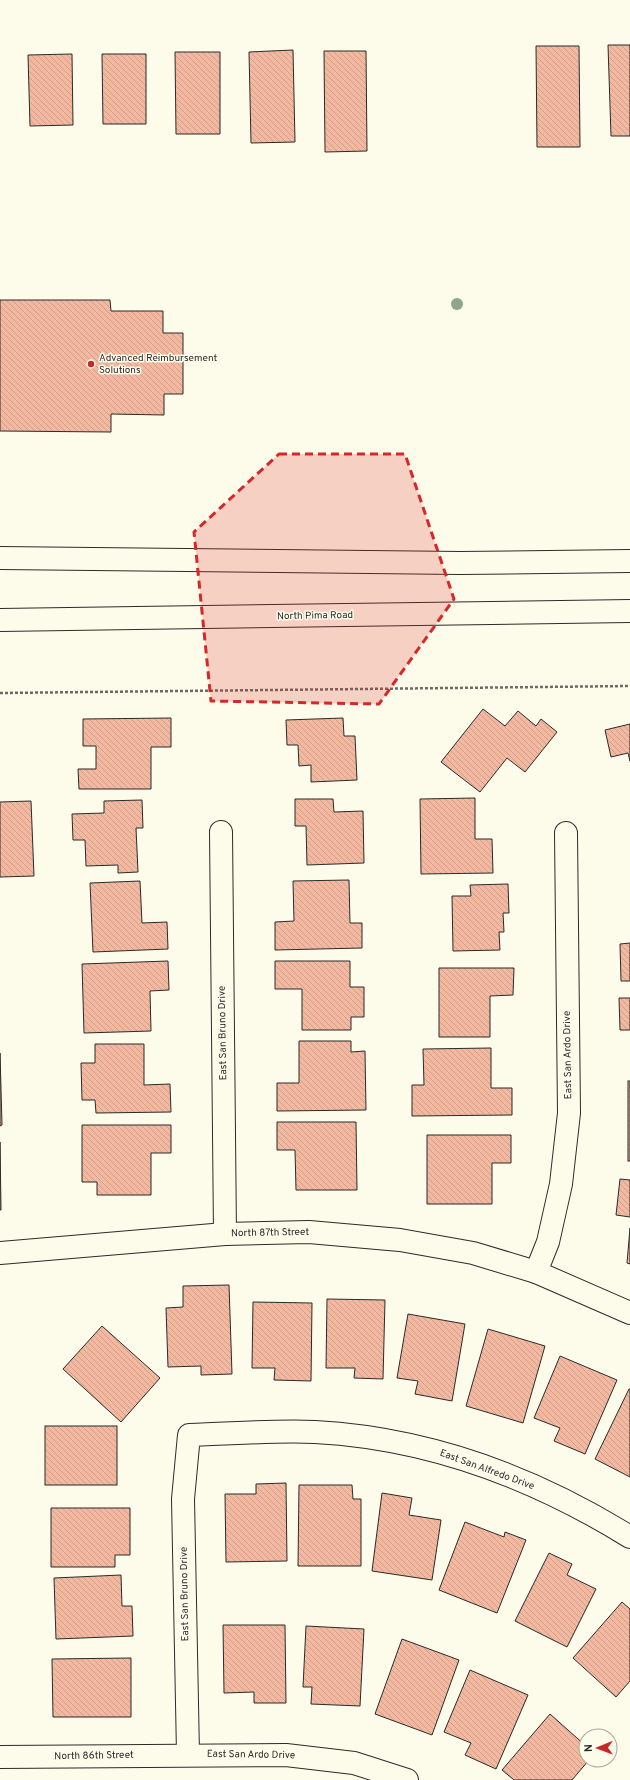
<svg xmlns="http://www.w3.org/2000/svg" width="630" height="1780" font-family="Overpass,sans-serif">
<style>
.building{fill:url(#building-back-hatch);stroke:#2b2b2b}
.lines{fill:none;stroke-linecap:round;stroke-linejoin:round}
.street-casing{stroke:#2b2b2b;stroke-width:24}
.secondary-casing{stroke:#2b2b2b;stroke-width:24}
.path{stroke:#6a6964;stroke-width:2.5;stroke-dasharray:3 2;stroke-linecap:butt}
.street{stroke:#fdfbea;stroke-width:22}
.secondary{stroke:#fdfbea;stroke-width:22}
.tree{fill:#8ea78a}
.marked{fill:#d62828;fill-opacity:0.2;stroke:#d62828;stroke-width:3;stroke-dasharray:8 5;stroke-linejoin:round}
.poi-dot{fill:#c62828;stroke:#fdfbea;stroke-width:1.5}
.labels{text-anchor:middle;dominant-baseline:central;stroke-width:3;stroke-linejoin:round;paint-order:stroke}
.poi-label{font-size:10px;fill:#2b2b2b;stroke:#fdfbea;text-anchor:start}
.street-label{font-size:10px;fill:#2b2b2b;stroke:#fdfbea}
</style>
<defs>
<pattern id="building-back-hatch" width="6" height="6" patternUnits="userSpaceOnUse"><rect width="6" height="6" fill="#f2b8a0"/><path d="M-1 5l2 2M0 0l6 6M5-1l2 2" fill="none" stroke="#d09e8a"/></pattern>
</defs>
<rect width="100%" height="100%" fill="#fdfbea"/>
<g class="building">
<path d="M608 45H630V136H611Z"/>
<path d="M536 46H579L580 147H537Z"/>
<path d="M293 50 295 142 251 143 249 52Z"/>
<path d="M324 51H366L367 151 325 152Z"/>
<path d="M175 52H220V134H176Z"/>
<path d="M72 54 73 125 30 126 28 55Z"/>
<path d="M102 54H146V124H103Z"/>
<path d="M0 300H110L111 311H163V333H183V394H164V415L111 414V432L0 431Z"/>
<path d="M483 709 505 726 518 711 536 726 541 719 557 732 525 772 507 758 480 792 441 762Z"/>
<path d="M171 718V747H151V789H79L78 769H96V746H83V719Z"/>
<path d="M343 718 344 736H355L357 780 311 782V765L299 766 298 745H287L286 720Z"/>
<path d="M630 724V761L628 753 611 757 605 730Z"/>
<path d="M475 798V839H492L493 873 421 874 420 799Z"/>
<path d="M295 799H333L334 812 363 811 364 863 307 865 306 826H295Z"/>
<path d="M142 800 143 828H136L138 872 118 873V865L86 866 85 840H73L72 814 104 813V801Z"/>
<path d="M31 801 34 876 0 877V802Z"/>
<path d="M349 880 350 923H362V948L275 950V922L294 921 293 881Z"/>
<path d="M140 881 142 923 167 922 168 949 93 952 90 883Z"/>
<path d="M508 884 509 913H503L504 932H499L500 950 453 951 452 896H471L470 885Z"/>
<path d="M630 943V981H621L620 944Z"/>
<path d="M168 961 169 990 150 991 151 1031 84 1033 82 964Z"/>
<path d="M275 961H350V987H364V1017H351V1030H302V989H275Z"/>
<path d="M439 968H514L513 995 490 996V1037H439Z"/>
<path d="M619 998H630V1030H620Z"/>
<path d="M299 1041H351V1052L365 1051 366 1110 277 1111V1083H299Z"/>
<path d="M95 1044H144V1085L170 1084 171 1112 96 1113 95 1100H82L81 1063H95Z"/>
<path d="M491 1048V1088H512V1115L412 1116V1085H424L423 1049Z"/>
<path d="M0 1053 2 1125 0 1126Z"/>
<rect x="628" y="1081" width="2" height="80"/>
<path d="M277 1122H356L357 1190H296L295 1150H277Z"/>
<path d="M82 1125H171V1153H151V1195H97V1182H82Z"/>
<path d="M427 1135H511V1163H492V1204H427Z"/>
<path d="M0 1142 1 1210H0Z"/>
<path d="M620 1179 630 1180V1217L616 1215Z"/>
<path d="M630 1228V1264L627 1263Z"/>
<path d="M229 1285 232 1374 201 1375V1366L168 1367 166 1308 183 1307V1286Z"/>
<path d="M327 1299 385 1300 383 1379 354 1378 355 1368H326Z"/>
<path d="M253 1302 312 1303 311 1381 274 1380 275 1368H252Z"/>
<path d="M408 1314 465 1324 452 1401 415 1394 418 1381 397 1378Z"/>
<path d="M102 1326 160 1378 121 1422 63 1369Z"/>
<path d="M488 1329 545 1346 523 1423 466 1406Z"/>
<path d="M560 1356 617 1380 585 1454 554 1441 560 1428 534 1418Z"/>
<path d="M629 1389H630V1477L595 1459Z"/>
<rect x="45" y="1426" width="72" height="59"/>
<path d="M286 1483 287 1561 226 1562 225 1494H256V1484Z"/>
<path d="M299 1485H352L353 1499H361V1566H298Z"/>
<path d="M382 1493 412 1498 409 1515 441 1520 432 1580 372 1571Z"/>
<path d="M51 1508H130V1555H115V1567H51Z"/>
<path d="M465 1522 504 1537 505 1532 526 1540 497 1613 439 1590Z"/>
<path d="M549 1553 572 1564 567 1575 596 1589 567 1647 515 1621Z"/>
<path d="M121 1575 122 1606H132L133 1636 56 1639 54 1578Z"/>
<path d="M622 1602 630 1609V1681L616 1697 573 1658Z"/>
<path d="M223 1625H285L286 1703H254V1692L224 1693Z"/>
<path d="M306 1626 364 1629 360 1706 311 1704 312 1687H303Z"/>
<path d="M402 1639 459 1660 432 1735 375 1714Z"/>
<path d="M131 1658V1717H53L52 1659Z"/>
<path d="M470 1670 528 1695 496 1769 465 1755 471 1743 444 1732Z"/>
<path d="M550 1714 586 1746V1760H589L572 1780H514L502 1770Z"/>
</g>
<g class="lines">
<defs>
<g id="street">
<path d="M221 832 225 1234"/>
<path d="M536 1272 548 1242 561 1184 569 1113 566 833"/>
<path d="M188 1754 183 1499 189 1435C231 1434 274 1430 315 1432 428 1438 535 1478 630 1537"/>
<path d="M0 1757 286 1755 354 1763 407 1780"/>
</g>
<g id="secondary">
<path d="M0 558 460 563 630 561"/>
<path d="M0 620 630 611"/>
<path d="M0 1253 225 1234 309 1232 400 1240 473 1253 536 1272 630 1313"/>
</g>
</defs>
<use href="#street" class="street-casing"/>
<use href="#secondary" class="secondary-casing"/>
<path class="path" d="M0 693 630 686"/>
<use href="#street" class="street"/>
<use href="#secondary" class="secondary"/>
</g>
<circle class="tree" cx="457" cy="304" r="6"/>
<path class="marked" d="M279 454H405L454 599 379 704 211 701 194 532Z"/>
<circle class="poi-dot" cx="91" cy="364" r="4"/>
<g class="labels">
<g class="poi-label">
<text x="99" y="358">Advanced Reimbursement<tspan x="99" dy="12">Solutions</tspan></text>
</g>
<g class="street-label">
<text transform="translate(315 616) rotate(-1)">North Pima Road</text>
<text transform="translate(223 1033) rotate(-91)">East San Bruno Drive</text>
<text transform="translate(568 1055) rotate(-91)">East San Ardo Drive</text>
<text transform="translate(270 1233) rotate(-1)">North 87th Street</text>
<text transform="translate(487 1470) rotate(20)">East San Alfredo Drive</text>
<text transform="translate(185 1594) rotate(-91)">East San Bruno Drive</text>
<text transform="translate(251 1755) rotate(1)">East San Ardo Drive</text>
<text transform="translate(94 1756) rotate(-1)">North 86th Street</text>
</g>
</g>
<g transform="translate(598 1748) rotate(269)"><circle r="19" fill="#fdfbea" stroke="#a9a89e"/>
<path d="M0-3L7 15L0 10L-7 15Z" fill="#c62828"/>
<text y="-6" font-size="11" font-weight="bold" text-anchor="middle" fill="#2b2b2b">N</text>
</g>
</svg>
